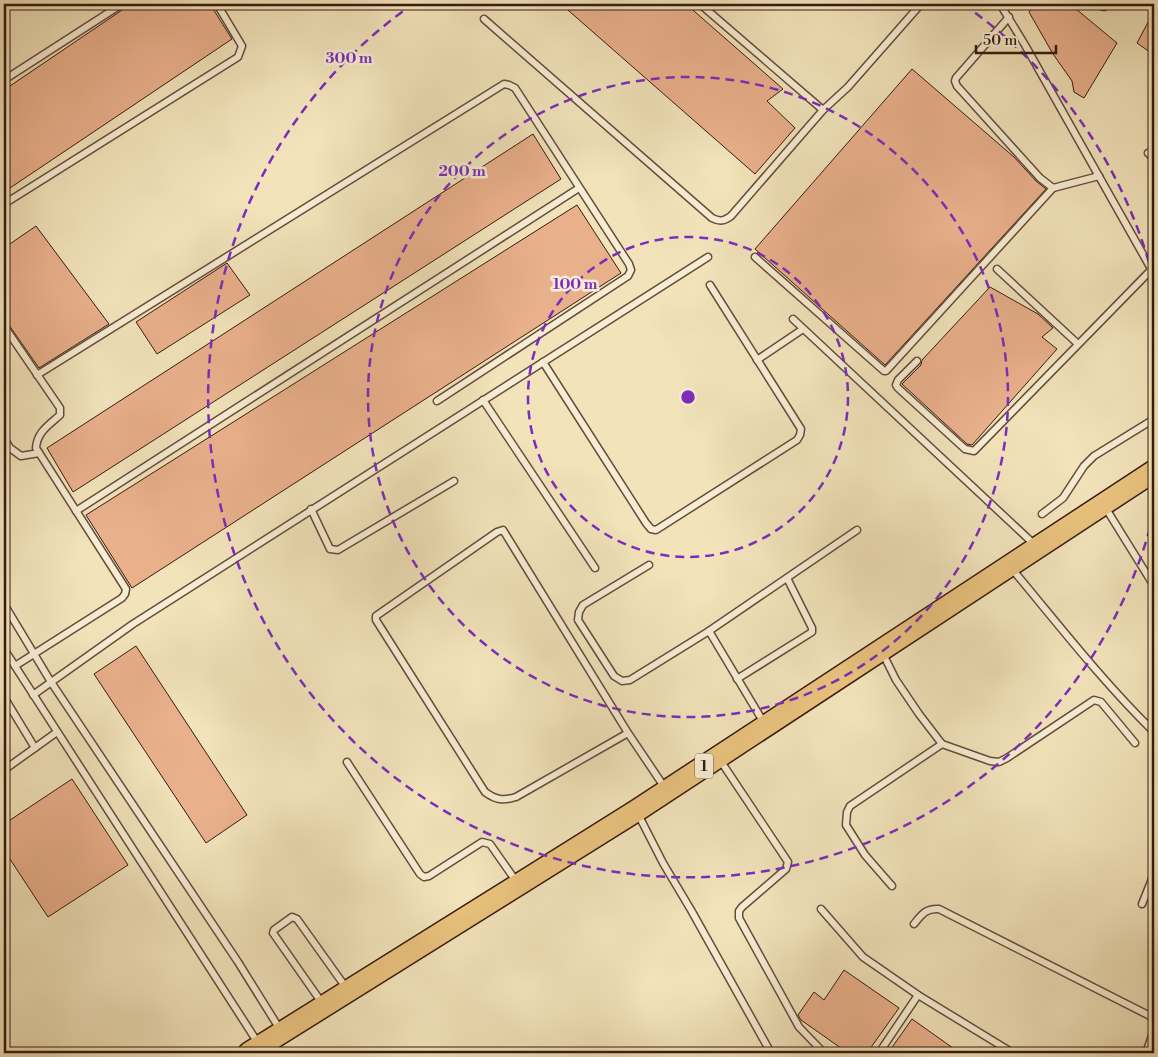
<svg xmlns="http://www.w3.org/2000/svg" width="1158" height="1057" font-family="'Libre Bodoni',serif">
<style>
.building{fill:#e9b08c;stroke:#361a10}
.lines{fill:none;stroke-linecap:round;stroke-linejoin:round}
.service-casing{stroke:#654c3b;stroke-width:9}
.trunk-casing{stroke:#361a10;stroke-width:24}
.service{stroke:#f7edd3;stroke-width:6}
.trunk{stroke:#e9c27e;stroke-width:21}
.ring{fill:none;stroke:#7b2cbf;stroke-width:2.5;stroke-dasharray:9 6}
.labels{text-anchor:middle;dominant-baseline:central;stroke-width:5;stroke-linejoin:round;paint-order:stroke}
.shield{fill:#f7edd3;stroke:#70594a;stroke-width:1}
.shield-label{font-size:15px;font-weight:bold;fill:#361a10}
.centre{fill:#7b2cbf;stroke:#f7edd3;stroke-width:2.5}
.ring-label{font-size:15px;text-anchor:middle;font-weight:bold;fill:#7b2cbf;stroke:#f7edd3;stroke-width:5;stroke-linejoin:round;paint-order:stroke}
</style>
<rect width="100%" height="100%" fill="#f2e3bb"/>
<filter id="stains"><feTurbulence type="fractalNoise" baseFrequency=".004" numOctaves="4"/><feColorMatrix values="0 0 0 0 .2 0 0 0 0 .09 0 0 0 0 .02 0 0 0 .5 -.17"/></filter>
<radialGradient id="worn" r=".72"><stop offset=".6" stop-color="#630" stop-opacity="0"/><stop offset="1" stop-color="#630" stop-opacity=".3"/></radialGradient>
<g class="building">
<path d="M131 4H210L232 39 4 192V90Z"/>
<path d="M561 4H686L783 89 767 101 795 128 755 174Z"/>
<path d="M1036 4H1070L1117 43 1084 98 1074 92 1072 81 1053 54 1029 12Z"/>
<path d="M1154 11V55L1137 43Z"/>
<path d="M912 69 1014 157 1036 181 1046 189 885 365 755 249Z"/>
<path d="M533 134 561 179 73 492 47 448Z"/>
<path d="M577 205 621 273 132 588 86 515Z"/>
<path d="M36 226 109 324 39 368 4 318V248Z"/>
<path d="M227 263 250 295 157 354 136 322Z"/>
<path d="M990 287 1038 314 1053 328 1042 337 1057 349 972 445 967 444 902 384 921 365 922 360Z"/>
<path d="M136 646 247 815 206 843 94 674Z"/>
<path d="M72 779 128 865 48 917 4 850V824Z"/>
<path d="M844 970 899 1008 867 1053H848L801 1020 798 1015 814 992 824 1000Z"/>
<path d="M912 1019 960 1053H888Z"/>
</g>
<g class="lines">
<defs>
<g id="service">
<path d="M700 4 823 110"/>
<path d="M1000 4 1025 45 1154 274"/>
<path d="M1092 4 1104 7 1109 4"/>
<path d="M4 5 5 4"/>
<path d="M1009 17 956 78 955 81 957 86 1040 178 1053 188 1099 176"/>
<path d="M484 19 712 218C720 222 724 221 731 216L823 110 848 87 921 4"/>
<path d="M4 80 122 4"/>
<path d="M1148 153 1154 159"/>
<path d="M4 204 238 57 242 46 217 4"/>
<path d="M755 257 884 371H886L1053 188"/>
<path d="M997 269 1078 344"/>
<path d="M793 319 1035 545"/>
<path d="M4 326 60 408V415C49 425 37 432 36 448L126 589 125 594 122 598 15 666"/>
<path d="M757 360 803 329"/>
<path d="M917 361 898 380 896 385 898 388 965 449 974 451 1152 269"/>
<path d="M543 362 646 523 651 529 656 530 797 440 800 435 801 429 710 285"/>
<path d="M37 375 504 84 509 85 515 88 629 264 631 270 628 276 437 401"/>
<path d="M483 400 595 568"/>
<path d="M4 438 10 448 21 456 39 453"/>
<path d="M1105 507 1154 586"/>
<path d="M311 509 330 549 338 550 454 481"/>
<path d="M76 511 579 188"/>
<path d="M1042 514 1063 498 1084 466 1094 456 1154 419"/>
<path d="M649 565 583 605 579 612 578 620 614 676 622 681 630 680 709 631"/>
<path d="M1012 569C1058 624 1102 681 1154 732"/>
<path d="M4 604 51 682 238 962 281 1031"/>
<path d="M4 649 258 1043"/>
<path d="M883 654 896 680 919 714 942 744 990 761 999 762 1007 758 1094 700 1101 702 1135 743"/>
<path d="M737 679 812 632V628L787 578"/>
<path d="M33 695 133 624 708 257"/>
<path d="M4 697 35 748"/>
<path d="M764 723 709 631 857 530"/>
<path d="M628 733 516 797C503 801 496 800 485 792L376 620V616L497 532 503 530 628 733 665 788"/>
<path d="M720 760 788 862 786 869 742 907 739 911V918L799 1027 824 1053"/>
<path d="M347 762 420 874 424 877 429 876 482 842 490 844 516 881"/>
<path d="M4 770 57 732"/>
<path d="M638 814 663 863 691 910 771 1053"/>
<path d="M892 886 865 855 846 825 847 812 850 806 942 744"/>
<path d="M1142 904 1154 874"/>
<path d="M821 909 863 957 918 995 1013 1053"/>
<path d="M914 924C922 914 926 908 939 909L1154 1018"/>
<path d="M322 1003 273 933 274 930 292 917 297 919 347 989"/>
<path d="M879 1053 918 995"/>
<path d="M1146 1053 1154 1030"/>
</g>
<path id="trunk" d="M249 1053 636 811 1154 471"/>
</defs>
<use href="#service" class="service-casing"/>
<use href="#trunk" class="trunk-casing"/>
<use href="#service" class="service"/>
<use href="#trunk" class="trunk"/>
</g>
<g class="ring">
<circle cx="688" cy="397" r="160"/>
<circle cx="688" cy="397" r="320"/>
<path d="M1154 513A480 480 0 1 1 413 4M963 4A480 480 0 0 1 1154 281"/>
</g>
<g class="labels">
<rect class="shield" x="695" y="753.5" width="18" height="25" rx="4"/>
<g class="shield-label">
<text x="704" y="766">1</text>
</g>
</g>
<circle cx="688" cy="397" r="8" class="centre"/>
<g class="ring-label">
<text x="349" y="63">300 m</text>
<text x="462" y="176">200 m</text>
<text x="575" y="289">100 m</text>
</g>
<rect width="1158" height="1057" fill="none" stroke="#f2e3bb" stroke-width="20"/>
<rect x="5" y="5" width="1148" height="1047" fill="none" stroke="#361a10" stroke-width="2.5"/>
<rect x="10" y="10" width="1138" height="1037" fill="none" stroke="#361a10"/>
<path d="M976 45v8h80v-8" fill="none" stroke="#361a10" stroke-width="2.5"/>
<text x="983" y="45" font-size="15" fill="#361a10" stroke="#f7edd3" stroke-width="4" paint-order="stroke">50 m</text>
<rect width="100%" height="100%" filter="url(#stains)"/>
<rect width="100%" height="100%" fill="url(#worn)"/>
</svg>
